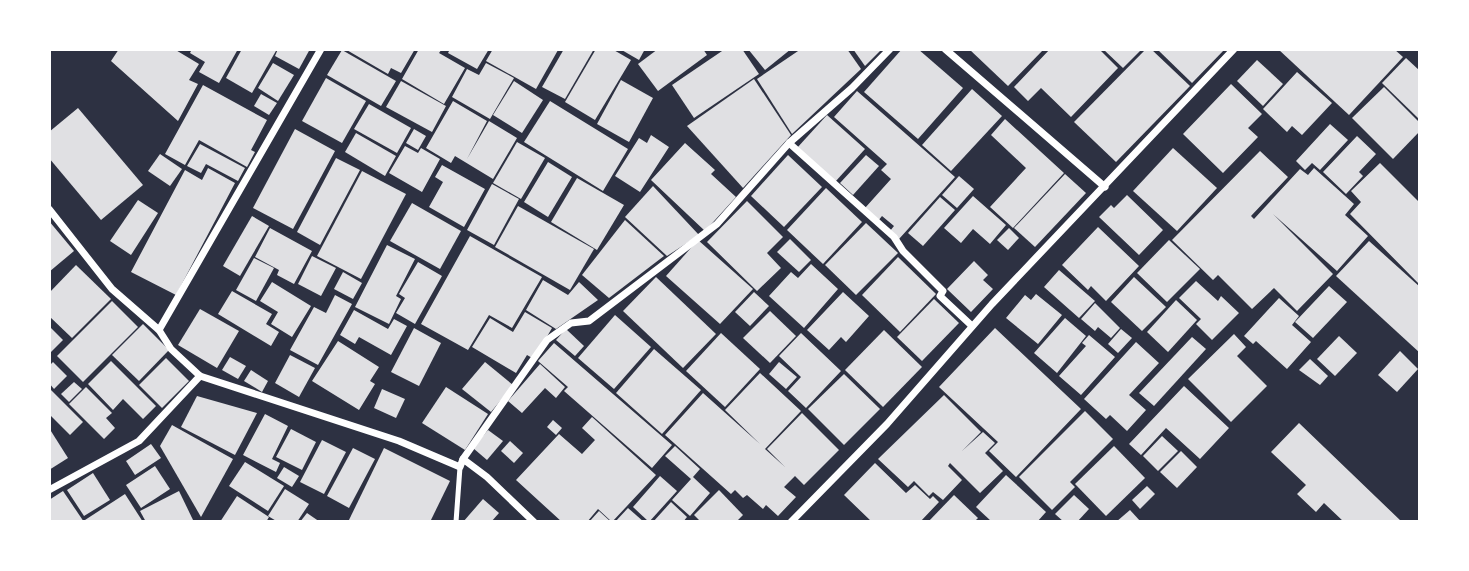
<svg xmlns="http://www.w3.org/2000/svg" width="1469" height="571" font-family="Figtree,sans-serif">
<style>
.building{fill:#e0e0e3}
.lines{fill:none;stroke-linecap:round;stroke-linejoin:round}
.service{stroke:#fff;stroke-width:5}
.minor{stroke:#fff;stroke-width:7}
</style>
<rect width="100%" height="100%" fill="#2d3142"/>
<g class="building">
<path d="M119 49H174L199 64 189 80 198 84 178 121 111 61Z"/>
<path d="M192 49H238L219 83 199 72 205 62 190 53Z"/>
<path d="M242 49H277L252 93 226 78Z"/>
<path d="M278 49H310L299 69 275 56Z"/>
<path d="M345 49H415L401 73 391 68 388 74Z"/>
<path d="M419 49H442L439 53 465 68 444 104 402 79Z"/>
<path d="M450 49H489L477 69 448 53Z"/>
<path d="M493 49H556L558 50 536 89 486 61Z"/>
<path d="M564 49H594L565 99 542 87Z"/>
<path d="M596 49H612L631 60 595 120 565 102Z"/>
<path d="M620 49H645L639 60Z"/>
<path d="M658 49H703L707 55 658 91 638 64Z"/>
<path d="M725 49H742L759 74 694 118 672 85Z"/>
<path d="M748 49H791L765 70Z"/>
<path d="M801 49H847L861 69 792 134 757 79Z"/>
<path d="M853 49H882L865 66Z"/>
<path d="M902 49H918L963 88 918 139 864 92Z"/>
<path d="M969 49H1044L1008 86Z"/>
<path d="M1050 49H1099L1118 68 1071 117 1041 88 1028 101 1014 87Z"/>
<path d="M1103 49H1142L1123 68Z"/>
<path d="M1146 49H1151L1190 86 1116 162 1074 122Z"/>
<path d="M1157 49H1225L1192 83Z"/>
<path d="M1278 49H1394L1403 57 1349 115Z"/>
<path d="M342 50 396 81 381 106 327 75Z"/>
<path d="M1406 58 1420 71V120L1382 83Z"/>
<path d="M1257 60 1283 84 1263 106 1237 81Z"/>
<path d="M273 63 294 75 278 101 258 88Z"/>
<path d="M486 63 514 78 490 119 452 97 467 69 479 75Z"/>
<path d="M1297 72 1332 103 1302 135 1292 126 1287 132 1263 109Z"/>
<path d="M326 78 366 101 342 143 302 121Z"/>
<path d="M754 79 791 135 743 188 687 126Z"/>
<path d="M621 80 653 98 629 142 597 124Z"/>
<path d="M401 81 446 106 432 132 386 107Z"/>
<path d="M514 81 543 100 522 133 493 115Z"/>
<path d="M1231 84 1262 114 1248 128 1258 137 1223 173 1183 134Z"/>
<path d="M203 85 267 120 251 150 255 152 247 167 199 140 185 165 165 154Z"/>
<path d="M1384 87 1420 123V131L1393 159 1352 118Z"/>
<path d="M972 89 1002 116 951 171 922 145Z"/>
<path d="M857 91 955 177 899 239 890 231 894 226 882 216 878 221 865 208 891 179 881 170 887 164 834 117Z"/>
<path d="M261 94 277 103 269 115 254 106Z"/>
<path d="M453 101 487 121 467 159 489 121 517 138 493 179 455 156 451 163 426 148Z"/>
<path d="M550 101 628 149 603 191 524 142Z"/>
<path d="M369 104 411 128 397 153 354 129Z"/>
<path d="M78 108 143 185 101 220 49 158V132Z"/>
<path d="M827 115 865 149 835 182 797 148Z"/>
<path d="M1005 119 1064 173 1013 228 990 207 1026 168 991 135Z"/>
<path d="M1330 124 1348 140 1320 170 1312 163 1305 170 1296 161Z"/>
<path d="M295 129 335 151 293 229 253 208Z"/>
<path d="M414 129 426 136 418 150 406 143Z"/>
<path d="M356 133 396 156 385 176 345 152Z"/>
<path d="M651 135 669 147 640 192 615 176 639 138 647 143Z"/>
<path d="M1357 136 1376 154 1359 172 1363 176 1346 194 1323 172Z"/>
<path d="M517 142 545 158 521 199 493 183Z"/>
<path d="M685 143 715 170 711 174 736 197 705 231 651 180Z"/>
<path d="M200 144 245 168 238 181 206 164 201 173 187 166Z"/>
<path d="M405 146 418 153 421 148 440 159 422 192 389 173Z"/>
<path d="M1173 148 1217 188 1177 231 1133 191Z"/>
<path d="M1260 151 1288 177 1251 216 1254 219 1300 169 1308 175 1314 168 1354 204 1345 215 1368 236 1337 271 1273 214 1333 274 1297 311 1274 288 1252 309 1218 275 1213 280 1172 240Z"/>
<path d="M160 154 182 169 170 186 148 171Z"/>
<path d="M788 155 822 187 784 227 751 196Z"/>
<path d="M866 155 879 166 853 195 840 183Z"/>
<path d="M336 158 360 170 320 245 297 232Z"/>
<path d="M548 162 572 177 548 217 524 202Z"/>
<path d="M1380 163 1420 203V285L1350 214 1361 202 1351 191Z"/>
<path d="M442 165 485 189 464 227 429 207 443 182 435 177Z"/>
<path d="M208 168 235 183 176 295 131 272 185 170 202 180Z"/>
<path d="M362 171 406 194 361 279 317 256Z"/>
<path d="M1065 174 1086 193 1035 247 1014 228Z"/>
<path d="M959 176 974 189 957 208 942 195Z"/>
<path d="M577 178 624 205 597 250 551 222Z"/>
<path d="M492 184 519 199 494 245 467 230Z"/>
<path d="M653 186 699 235 667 256 625 217Z"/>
<path d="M826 188 862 222 823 264 787 230Z"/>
<path d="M1127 195 1163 230 1139 255 1099 217 1111 205 1114 208Z"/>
<path d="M973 196 1006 225 990 244 973 229 961 243 944 228Z"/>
<path d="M940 197 955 210 923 246 908 233Z"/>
<path d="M138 200 158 213 131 255 110 241Z"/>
<path d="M747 201 783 237 767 253 781 268 757 291 707 242Z"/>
<path d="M412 203 461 231 440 269 390 241Z"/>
<path d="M518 206 594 249 570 290 495 247Z"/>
<path d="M252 216 269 226 240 276 223 266Z"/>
<path d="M625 220 664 256 609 298 582 275Z"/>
<path d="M49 221 74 251 49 272Z"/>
<path d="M866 223 898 253 856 295 825 265Z"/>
<path d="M1098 227 1139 266 1106 301 1091 286 1088 290 1062 265Z"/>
<path d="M270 228 312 251 294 284 277 275 279 270 255 257Z"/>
<path d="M1009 228 1019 238 1008 250 997 240Z"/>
<path d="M470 236 542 277 512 328 489 315 468 350 421 324Z"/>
<path d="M790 239 811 260 799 272 777 252Z"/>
<path d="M698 240 753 289 720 324 666 276Z"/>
<path d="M1169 240 1200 269 1167 302 1137 273Z"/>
<path d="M1369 241 1420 287V353L1336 276Z"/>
<path d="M387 245 415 259 396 296 401 299 389 324 355 307Z"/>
<path d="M312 256 336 268 321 296 298 284Z"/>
<path d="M898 257 936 294 900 332 862 295Z"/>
<path d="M254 258 274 268 256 301 236 290Z"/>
<path d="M974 261 988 275 983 280 993 289 971 312 947 289Z"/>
<path d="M418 262 442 276 415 324 396 313 405 298 399 294Z"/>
<path d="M811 264 838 289 804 328 769 296 791 272 798 278Z"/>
<path d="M76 265 111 299 72 338 49 316V293Z"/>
<path d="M1059 270 1095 301 1079 318 1044 287Z"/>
<path d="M343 272 362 283 353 299 334 289Z"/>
<path d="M656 277 716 334 683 368 623 311Z"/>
<path d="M1134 277 1166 307 1142 331 1111 302Z"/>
<path d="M543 280 568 295 579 282 598 300 556 329 526 310Z"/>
<path d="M1196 281 1218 301 1221 296 1239 313 1212 340 1196 324 1201 319 1179 298Z"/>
<path d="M272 282 311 306 292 337 271 324 278 312 260 301Z"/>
<path d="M1329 286 1347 302 1313 338 1295 322Z"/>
<path d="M232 291 272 314 266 324 279 332 271 346 218 314Z"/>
<path d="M754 292 769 306 750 326 735 312Z"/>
<path d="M843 292 869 316 846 342 841 337 829 350 807 330Z"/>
<path d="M1036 294 1062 315 1038 344 1006 318 1025 295 1031 300Z"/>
<path d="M335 295 352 304 318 365 290 350 314 307 326 313Z"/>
<path d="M1279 298 1299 316 1292 325 1311 342 1287 369 1256 341 1253 344 1244 336Z"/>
<path d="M934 299 959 323 922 361 897 337Z"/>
<path d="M1176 300 1197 320 1168 352 1147 332Z"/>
<path d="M112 301 138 327 83 382 57 356Z"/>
<path d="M1095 303 1120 328 1111 338 1098 327 1095 331 1081 319Z"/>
<path d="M200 309 239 331 217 368 178 345Z"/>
<path d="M354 310 388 329 394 319 407 326 391 355 359 337 355 344 340 335Z"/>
<path d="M770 311 796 336 770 363 743 338Z"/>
<path d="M525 312 552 328 534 359 527 355 516 373 472 347 490 318 513 332Z"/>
<path d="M615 315 651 347 614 389 578 358Z"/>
<path d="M1065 318 1086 336 1057 373 1034 353Z"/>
<path d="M143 324 169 350 139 381 112 355Z"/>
<path d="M49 326 63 340 49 354Z"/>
<path d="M414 328 441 343 419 386 391 372Z"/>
<path d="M995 328 1081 409 1016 477 989 451 998 442 939 387Z"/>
<path d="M566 329 584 346 575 356 556 340Z"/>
<path d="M1121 329 1132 338 1118 353 1108 344Z"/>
<path d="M884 330 922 367 883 407 845 370Z"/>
<path d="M721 333 760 369 725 407 686 371Z"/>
<path d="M801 333 841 371 806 408 788 391 801 377 779 356Z"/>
<path d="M1234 334 1246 347 1237 356 1267 386 1231 422 1188 379Z"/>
<path d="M1089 335 1115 357 1081 395 1059 376 1086 346 1082 343Z"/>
<path d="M1339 336 1357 353 1335 376 1317 359Z"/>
<path d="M1192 337 1206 349 1154 406 1139 393Z"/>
<path d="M338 341 379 367 370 381 375 384 359 410 312 381Z"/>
<path d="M1136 342 1159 363 1129 395 1146 410 1127 431 1110 415 1106 419 1084 399Z"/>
<path d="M554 343 672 445 652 468 564 391 568 387 538 361Z"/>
<path d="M654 349 701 390 662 434 616 393Z"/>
<path d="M1400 351 1418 369 1397 392 1378 375Z"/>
<path d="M290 355 315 368 299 397 275 383Z"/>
<path d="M230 357 246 366 238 379 222 370Z"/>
<path d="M166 358 189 381 162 408 139 385Z"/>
<path d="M1310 359 1328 376 1320 385 1299 370Z"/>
<path d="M111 361 156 406 143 419 123 399 113 410 88 384Z"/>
<path d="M53 362 67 376 54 389 49 383V366Z"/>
<path d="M485 362 513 385 491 412 462 389Z"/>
<path d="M779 362 797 377 786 389 769 374Z"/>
<path d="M540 364 565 387 556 398 545 388 522 413 508 401Z"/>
<path d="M251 370 268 381 262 392 244 381Z"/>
<path d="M760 373 801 411 765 449 785 467 767 449 802 413 839 450 804 485 795 476 784 487 796 497 778 516 766 505 763 509 747 495 743 498 735 490 731 494 665 435 703 393 760 444 725 410Z"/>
<path d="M844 374 880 409 844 445 808 409Z"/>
<path d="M74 382 82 389 69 402 61 394Z"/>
<path d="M1184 386 1229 428 1200 459 1166 428 1141 455 1129 444Z"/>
<path d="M86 387 112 413 106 418 115 428 104 439 69 404Z"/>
<path d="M446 387 488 414 465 450 422 423Z"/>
<path d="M49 388 83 422 70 435 49 414Z"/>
<path d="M382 389 405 399 396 418 374 408Z"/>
<path d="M944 395 981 432 962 451 983 432 995 443 985 453 1003 471 980 493 950 463 948 466 962 480 943 500 933 492 929 496 914 481 908 487 878 459Z"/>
<path d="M197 396 257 413 235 455 181 427Z"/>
<path d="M1085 411 1113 439 1070 482 1075 487 1052 510 1019 477Z"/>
<path d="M265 414 288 426 272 459 280 463 276 472 243 455Z"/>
<path d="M592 417 656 475 612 522 598 509 587 522H562L516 480 559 434 582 454 595 440 582 428Z"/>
<path d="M553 420 562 428 556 435 547 427Z"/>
<path d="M1299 423 1402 522H1344L1324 503 1316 512 1297 494 1306 485 1271 452Z"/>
<path d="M172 425 233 459 201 517 160 446Z"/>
<path d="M49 428 68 458 49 470Z"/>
<path d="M291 429 316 442 302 470 276 457Z"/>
<path d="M488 430 503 441 487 460 473 448Z"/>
<path d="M1162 436 1178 451 1158 471 1143 456Z"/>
<path d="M322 440 346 452 324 494 300 482Z"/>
<path d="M510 441 523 453 514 463 501 451Z"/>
<path d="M151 444 161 458 135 475 126 461Z"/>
<path d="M675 446 700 469 693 477 710 493 690 516 672 500 691 479 665 456Z"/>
<path d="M1114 446 1145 478 1106 516 1075 484Z"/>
<path d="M353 448 375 459 349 508 327 496Z"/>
<path d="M384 448 450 481 430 522H348Z"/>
<path d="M1181 451 1197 467 1177 488 1160 472Z"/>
<path d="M245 462 284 486 268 511 229 486Z"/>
<path d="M875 463 906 493 915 485 930 499 933 496 939 502 920 522H872L844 495Z"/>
<path d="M155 466 170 489 141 508 126 485Z"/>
<path d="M284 467 299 476 292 487 277 478Z"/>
<path d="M93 473 110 500 84 516 67 490Z"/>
<path d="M1006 475 1046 512 1037 522H992L976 507Z"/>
<path d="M660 476 677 491 649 522 633 507Z"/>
<path d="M1147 486 1155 494 1140 509 1132 500Z"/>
<path d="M285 489 309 504 297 522H278L268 516Z"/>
<path d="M719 490 743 515 736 522H701L694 515Z"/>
<path d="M63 491 84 522H49V500Z"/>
<path d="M179 491 194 522H146L140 511Z"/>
<path d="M125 494 143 522H87L85 520Z"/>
<path d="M954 495 978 518 974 522H928Z"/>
<path d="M1074 495 1089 509 1077 522H1064L1055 514Z"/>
<path d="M237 496 269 517 266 522H220Z"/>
<path d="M483 499 499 513 491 522H463Z"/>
<path d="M671 502 687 517 683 522H653Z"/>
<path d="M628 508 644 522H615Z"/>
<path d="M1130 510 1141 522H1116Z"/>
<path d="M599 511 611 522H589Z"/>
<path d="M307 513 320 522H300Z"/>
</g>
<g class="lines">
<path class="service" d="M456 522 460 467"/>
<g class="minor">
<path d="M945 49 1105 187"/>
<path d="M789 143 894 237 903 251 943 291 940 296 972 326"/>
<path d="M49 209 112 289 159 330 171 349 200 376 399 441 460 467 463 459 487 477 534 522"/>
<path d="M159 330 321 49"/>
<path d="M463 459 547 340 571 323 589 321 717 224 789 143 852 88 890 49"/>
<path d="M49 490 139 441 200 376"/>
<path d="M791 522 887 424 992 304 1234 49"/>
</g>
</g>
<rect width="1469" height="571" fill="none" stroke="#ffffff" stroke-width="102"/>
</svg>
